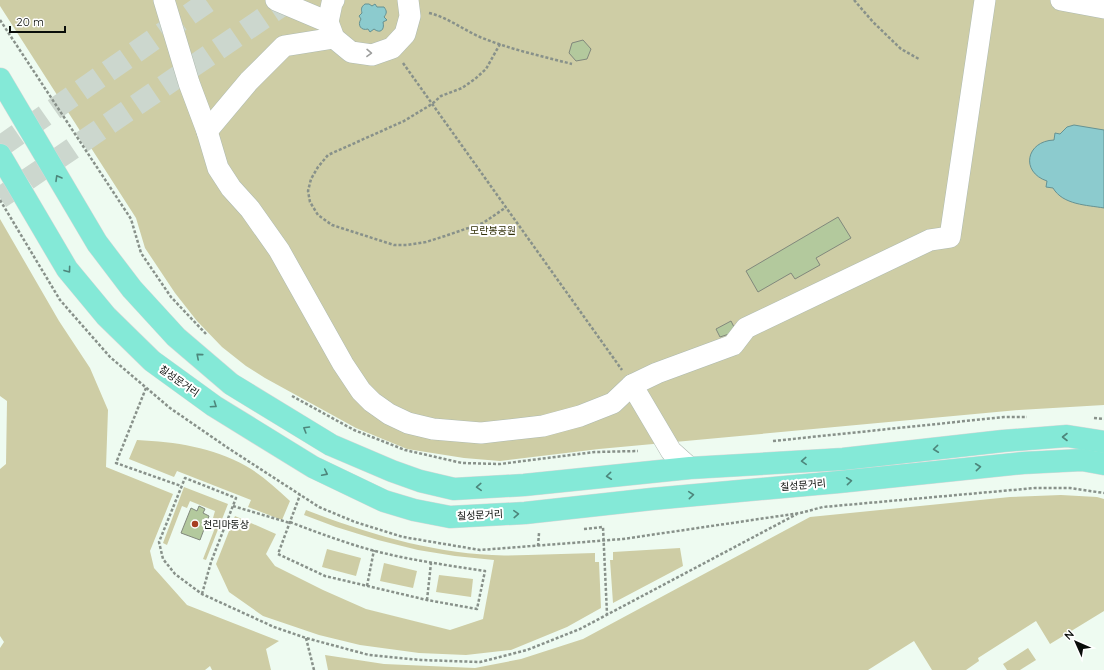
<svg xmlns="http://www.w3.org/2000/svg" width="1104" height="670" font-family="Quicksand,'Noto Sans KR',sans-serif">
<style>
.green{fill:#cecda5}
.water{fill:#8ccbce;stroke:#659293}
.building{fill:#b3c99d;stroke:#81887c}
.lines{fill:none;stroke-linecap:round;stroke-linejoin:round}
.major-tunnel{stroke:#ccd7ce;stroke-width:22;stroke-dasharray:22 11;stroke-linecap:butt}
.minor-casing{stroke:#aebab1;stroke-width:22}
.major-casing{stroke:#d8d8d8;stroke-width:23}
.path{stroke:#88918a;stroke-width:2.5;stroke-dasharray:3 2;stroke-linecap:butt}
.minor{stroke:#fff;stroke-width:21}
.major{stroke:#84e9d7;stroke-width:22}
.oneway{stroke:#9d9e9d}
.oneway2{stroke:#4d867b}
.poi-dot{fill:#a73e22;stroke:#fff;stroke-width:1.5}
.labels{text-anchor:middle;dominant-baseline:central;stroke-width:4;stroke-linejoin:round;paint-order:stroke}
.park-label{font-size:10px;fill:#323008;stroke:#fff}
.street-label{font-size:10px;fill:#090d0a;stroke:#fff}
.poi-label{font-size:10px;fill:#090d0a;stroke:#fff;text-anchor:start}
</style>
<rect width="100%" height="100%" fill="#eefbf1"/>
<g class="green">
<path d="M0 0H1104V405L1019 410 599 449 500 461 464 458 407 449 356 428 265 378 246 366 222 347 197 321 175 293 145 248 136 218 0 6Z"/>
<path d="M0 219 59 321 90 368 108 410 106 467 173 494 150 551 154 568 187 605 279 641 266 649 271 670H212L210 666 205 670H0V648L4 642 0 636V469L6 464 7 401 0 396Z"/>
<path d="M137 440C176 442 212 447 246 466 262 475 276 488 290 501L282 520 248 507 251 500 177 471 174 477 129 459Z"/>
<path d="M184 487 228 504 206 560 203 559 218 520 213 518 215 511 190 501 187 508 182 506 167 545 163 543Z"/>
<path d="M1061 495 1097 497 1104 499V611L1050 644 1036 621 978 658 979 661 966 670H932L914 641 868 670H328L325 655 384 664 475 668 521 659 583 639 810 517 1010 497Z"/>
<path d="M306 510C366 533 428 552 492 555 504 556 516 555 528 555 550 554 573 554 595 553V562H599L601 608 567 627 511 650 466 655 419 653 360 645 319 635 263 616 229 592 216 564 235 516 276 534 266 554 275 566 323 590 366 609 450 630 483 619 494 560 455 556 418 550 378 540 336 527 304 515Z"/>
<path d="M680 548 683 566 613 603 610 560H613V552Z"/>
<path d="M327 549 361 558 356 576 322 567Z"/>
<path d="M384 563 417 571 413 588 380 581Z"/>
<path d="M439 575 473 579 471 597 436 592Z"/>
<path d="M1028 648 1036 660 1020 670H1007L1003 664Z"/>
</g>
<g class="water">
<path d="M365 4H369L372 6 375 4 377 7H384C387 11 387 13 384 17L387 20 383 22C385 30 380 34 374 29L370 32 368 29C361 31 357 25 361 19L359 16 362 13C361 9 361 7 365 4Z"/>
<path d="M1074 125 1104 130V208C1087 205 1063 205 1053 188L1046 187 1047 181C1020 172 1026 141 1054 140L1055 133 1060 134 1067 127Z"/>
</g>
<g class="building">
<path d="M583 40 591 49 587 59 576 61 569 53 572 43Z"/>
<path d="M838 217 851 238 816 258 820 265 795 279 791 273 758 292 746 271Z"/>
<path d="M731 321 735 329 732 333 720 337 716 329Z"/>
<path d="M199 506 205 509 203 513 209 516 200 540 181 533 191 508 197 511Z"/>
</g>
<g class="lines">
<g class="major-tunnel">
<path d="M0 147 210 0"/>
<path d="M0 198 290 0"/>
</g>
<defs>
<g id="minor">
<path d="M164 0 189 83 207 131 218 168 231 188 250 209 279 250 343 364 361 391 372 402 389 414 408 423 433 429 481 433 543 426 580 416 613 403 632 385 657 373 733 345 746 328 930 240 950 237 985 0"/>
<path d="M276 0 328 22"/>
<path d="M334 0 332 3 328 22 334 38 351 52 372 55 392 48 405 34 410 16 408 0"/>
<path d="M1061 0 1104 8"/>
<path d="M207 131 249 81 284 46 334 38"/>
<path d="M632 385 671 451 690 468"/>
</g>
<g id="major">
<path d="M0 79 97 243 132 289 176 337 231 384 331 445 392 471 420 481 454 489 524 485 690 468 843 459 1003 441 1067 436 1104 442"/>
<path d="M0 155 67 269 106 316 152 361 214 406 313 467 384 501 414 510 450 517 525 513 652 499 839 482 1023 463 1082 460 1104 464"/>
</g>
</defs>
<use href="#minor" class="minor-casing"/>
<use href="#major" class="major-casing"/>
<g class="path">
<path d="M854 0 873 22 901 49 919 59"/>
<path d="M429 13C447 17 462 29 480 37 509 49 541 56 572 64"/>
<path d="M0 20 131 219 141 253 171 297 206 334"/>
<path d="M500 44 486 69 475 79 462 88 441 96 432 104 404 121 328 155 318 167 311 179 308 191 310 202 318 215 332 225 394 245H407L426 242 445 236 483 223 505 208"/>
<path d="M403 63 622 370"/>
<path d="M0 200 60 300 110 357 170 408 228 448 319 507 355 522 403 537 480 550 623 539 800 513 823 507 1035 488H1070L1104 493"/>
<path d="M146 388 116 463 181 486"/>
<path d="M292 396 354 430 377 439 405 450 462 463 500 464 595 452 638 451"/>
<path d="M1094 418 1104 419"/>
<path d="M773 441 1004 417H1027"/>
<path d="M233 506 290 523"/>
<path d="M290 522C310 530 330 537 351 544 394 558 440 564 485 571L477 609 427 600 325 576 278 554 300 495"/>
<path d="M584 529 603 527 607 614"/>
<path d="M538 546 539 533H540"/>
<path d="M367 586 374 550"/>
<path d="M202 594 211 562 236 498 185 478 159 542 163 559 175 574 202 594 274 627 306 638 369 655 421 660 480 662 527 650 580 629 797 514"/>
<path d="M427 600 431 563"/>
<path d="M306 638 314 670"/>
</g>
<use href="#minor" class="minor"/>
<use href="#major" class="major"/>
</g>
<defs><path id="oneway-chevron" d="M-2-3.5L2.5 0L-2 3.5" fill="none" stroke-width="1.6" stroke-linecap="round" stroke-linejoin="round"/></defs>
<use class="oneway" href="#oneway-chevron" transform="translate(369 53) rotate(1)"/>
<g class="oneway2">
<use href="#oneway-chevron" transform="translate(58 178) rotate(-120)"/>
<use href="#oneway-chevron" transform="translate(68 270) rotate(54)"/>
<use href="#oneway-chevron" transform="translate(199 356) rotate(-139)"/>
<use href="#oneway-chevron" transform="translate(214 405) rotate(34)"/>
<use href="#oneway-chevron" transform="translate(306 429) rotate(-149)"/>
<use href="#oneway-chevron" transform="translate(1065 437) rotate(-180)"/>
<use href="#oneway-chevron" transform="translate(936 449) rotate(174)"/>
<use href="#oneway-chevron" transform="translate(804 461) rotate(177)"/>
<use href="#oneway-chevron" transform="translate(978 467) rotate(-6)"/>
<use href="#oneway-chevron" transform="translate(325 473) rotate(26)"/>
<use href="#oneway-chevron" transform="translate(609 476) rotate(174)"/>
<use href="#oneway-chevron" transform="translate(849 481) rotate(-6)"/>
<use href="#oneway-chevron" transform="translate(479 487) rotate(177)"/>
<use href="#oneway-chevron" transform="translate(691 495) rotate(-5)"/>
<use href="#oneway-chevron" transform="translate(516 514) rotate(-3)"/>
</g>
<circle class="poi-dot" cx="195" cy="524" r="4"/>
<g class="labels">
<g class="park-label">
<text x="493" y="230">모란봉공원</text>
</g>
<g class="street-label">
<text transform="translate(179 381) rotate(35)">칠성문거리</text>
<text transform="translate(803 485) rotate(-5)">칠성문거리</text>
<text transform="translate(480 515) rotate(-3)">칠성문거리</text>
</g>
<g class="poi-label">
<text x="203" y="524">천리마동상</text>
</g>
</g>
<g transform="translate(1076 642) rotate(315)" stroke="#ffffff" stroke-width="3" paint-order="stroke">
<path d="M0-3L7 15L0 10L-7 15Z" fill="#090d0a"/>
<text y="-6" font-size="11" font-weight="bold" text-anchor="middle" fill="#090d0a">N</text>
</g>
<path d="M10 26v6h55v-6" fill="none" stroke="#090d0a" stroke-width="2"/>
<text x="16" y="26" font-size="12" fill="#090d0a" stroke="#ffffff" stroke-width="3" paint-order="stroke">20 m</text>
</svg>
